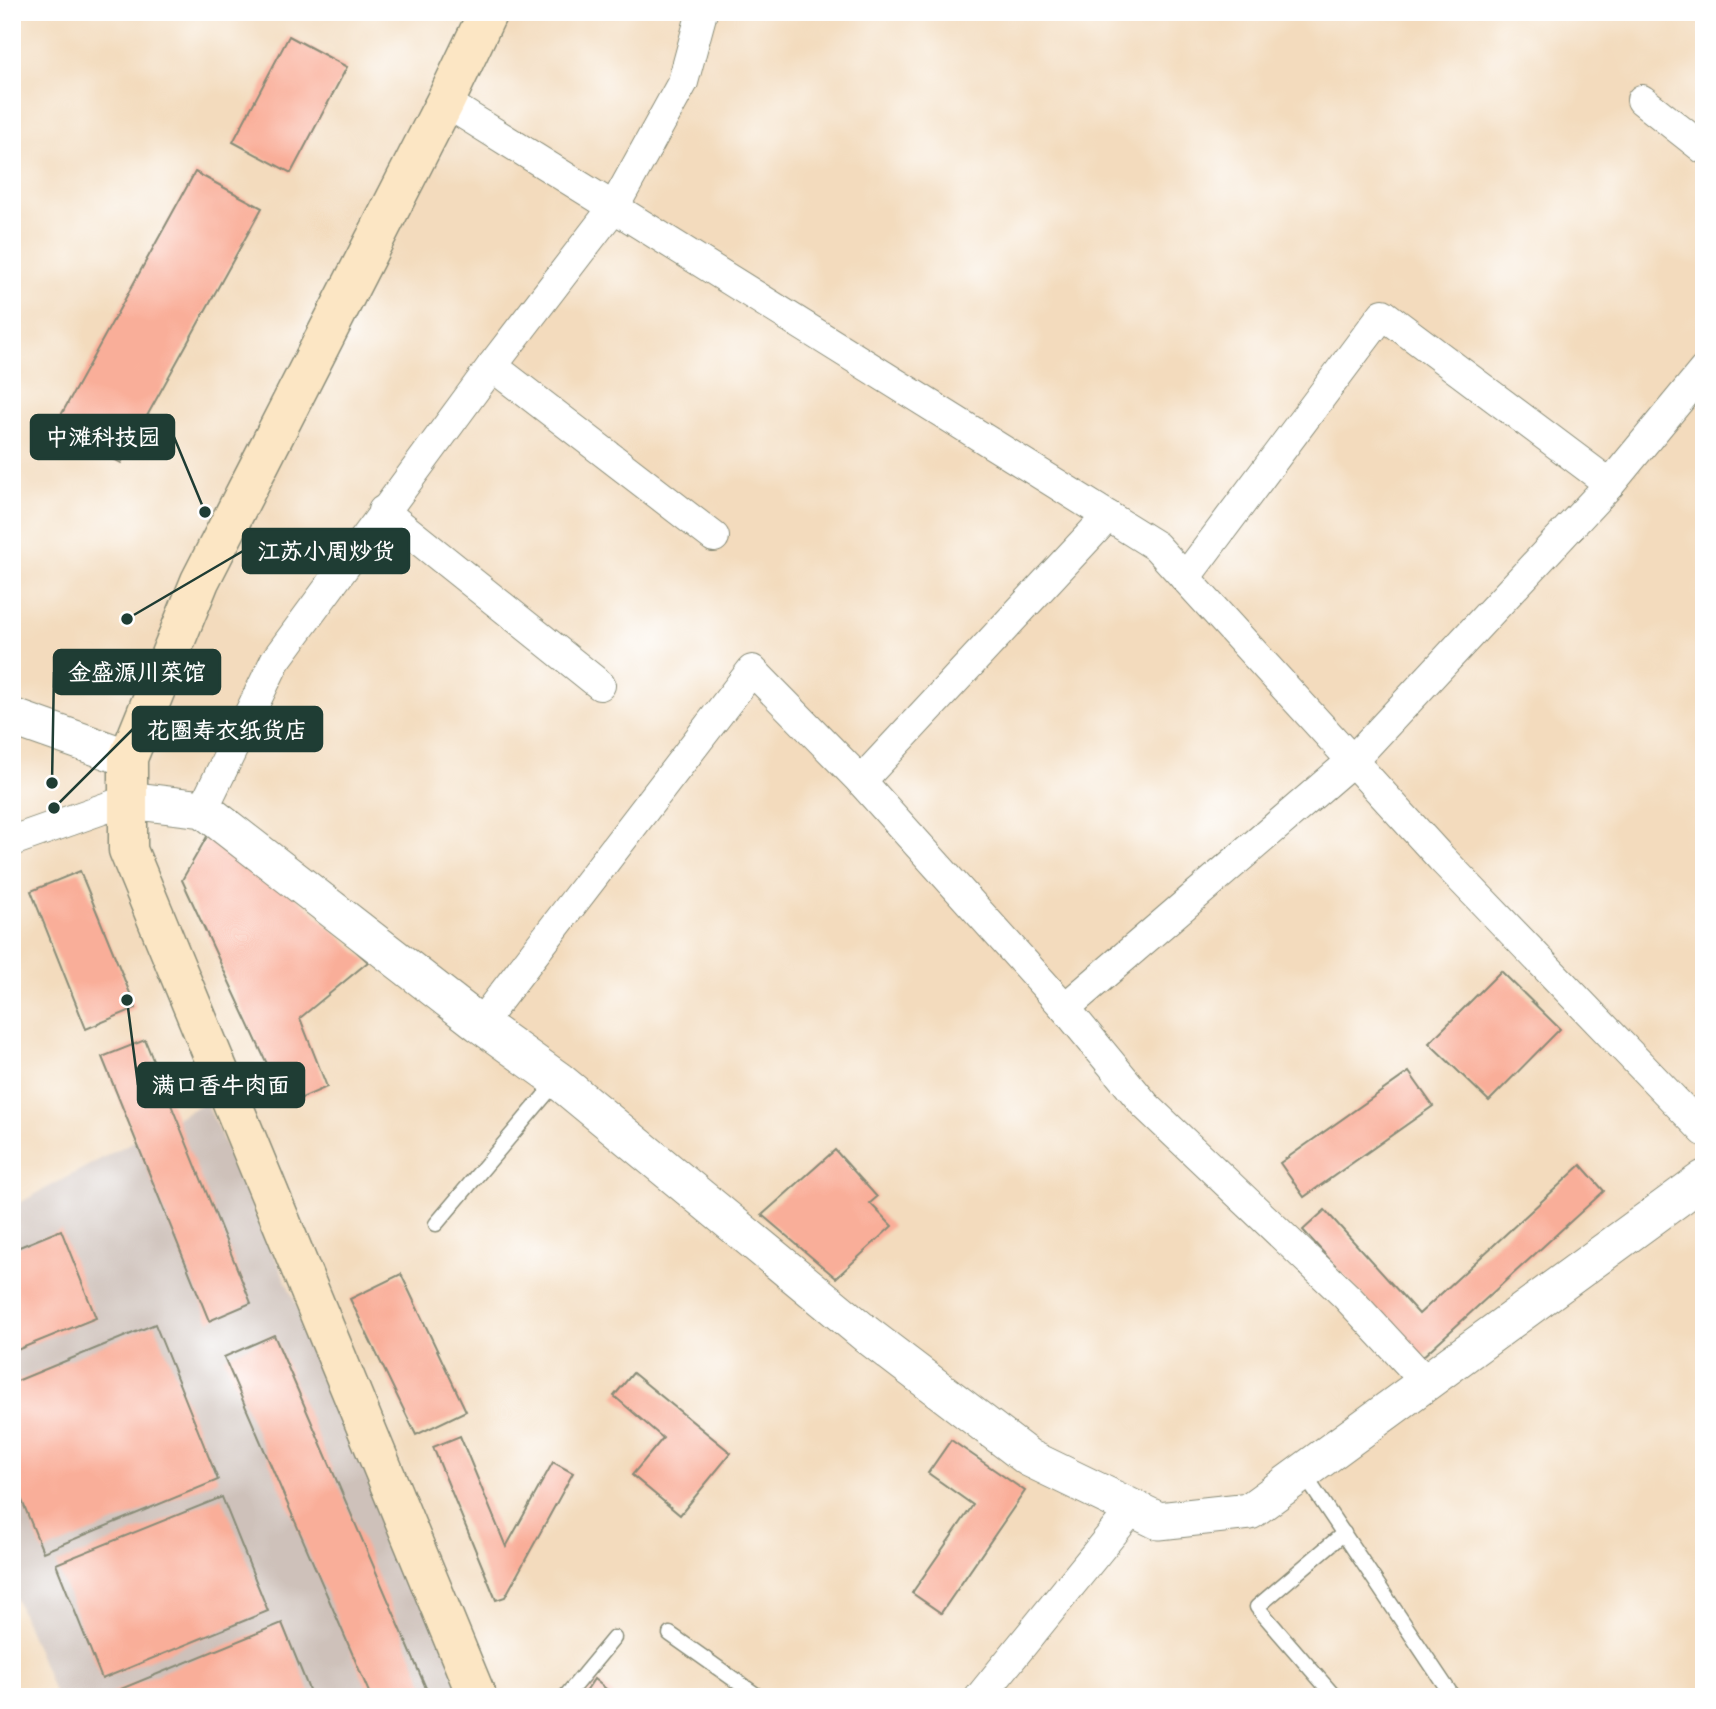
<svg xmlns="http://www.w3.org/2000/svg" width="1716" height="1709" font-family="'Patrick Hand','LXGW WenKai TC',sans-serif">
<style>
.industrial{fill:#cec1ba}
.building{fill:#f9ae99}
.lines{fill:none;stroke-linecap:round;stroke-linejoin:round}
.service-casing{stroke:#898c78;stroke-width:17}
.minor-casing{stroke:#898c78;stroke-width:32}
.tertiary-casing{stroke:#898c78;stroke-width:39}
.secondary-casing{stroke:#898c78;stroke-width:41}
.service{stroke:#fff;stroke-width:14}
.minor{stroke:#fff;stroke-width:30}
.tertiary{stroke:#fff;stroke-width:37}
.secondary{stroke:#fce6c4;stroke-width:38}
.leader{fill:none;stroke:#1f3d34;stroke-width:2.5}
.callout-dot{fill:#1f3d34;stroke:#fff;stroke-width:2.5}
.callout{fill:#1f3d34;stroke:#1f3d34;stroke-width:2.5}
.callout-label{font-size:23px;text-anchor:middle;font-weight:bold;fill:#fff}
</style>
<rect width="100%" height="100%" fill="#fff"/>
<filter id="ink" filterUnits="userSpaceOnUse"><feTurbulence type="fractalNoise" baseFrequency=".0143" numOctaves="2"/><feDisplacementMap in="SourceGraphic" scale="14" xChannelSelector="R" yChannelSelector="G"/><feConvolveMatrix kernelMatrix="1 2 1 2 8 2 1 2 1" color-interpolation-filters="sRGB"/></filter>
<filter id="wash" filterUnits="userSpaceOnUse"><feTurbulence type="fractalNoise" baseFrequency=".00686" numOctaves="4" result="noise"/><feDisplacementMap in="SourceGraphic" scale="28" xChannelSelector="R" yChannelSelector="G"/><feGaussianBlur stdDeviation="1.57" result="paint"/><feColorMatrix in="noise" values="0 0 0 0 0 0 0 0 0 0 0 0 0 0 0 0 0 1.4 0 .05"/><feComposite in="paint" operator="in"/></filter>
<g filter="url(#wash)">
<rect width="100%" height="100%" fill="#f3dbbd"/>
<path class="industrial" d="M206 1102 471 1697H56L12 1589V1207Z"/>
<g id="blocks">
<g class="building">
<path d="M289 36 347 67 291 173 233 142Z"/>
<path d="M195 172 262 208 121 463 55 426Z"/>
<path d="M209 833 246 852 368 962 300 1018 327 1087 286 1105 182 880Z"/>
<path d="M80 871 136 1008 86 1029 31 891Z"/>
<path d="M1501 971 1560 1029 1489 1101 1429 1043Z"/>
<path d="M145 1040 251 1303 209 1321 102 1057Z"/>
<path d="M1409 1072 1433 1106 1304 1197 1280 1163Z"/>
<path d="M835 1150 877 1197 870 1203 892 1226 836 1278 762 1215Z"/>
<path d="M1581 1165 1604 1191 1420 1359 1303 1230 1325 1210 1419 1314Z"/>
<path d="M61 1230 96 1318 12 1352V1250Z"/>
<path d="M401 1274 466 1411 416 1435 350 1299Z"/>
<path d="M155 1324 218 1480 43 1552 12 1476V1383Z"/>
<path d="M274 1335 426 1688 406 1697H371L224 1357Z"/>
<path d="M633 1373 731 1453 680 1515 632 1475 663 1438 614 1396Z"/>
<path d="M460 1436 506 1547 553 1462 573 1473 505 1597 496 1600 433 1447Z"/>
<path d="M951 1440 1025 1491 941 1613 912 1593 973 1505 928 1473Z"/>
<path d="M222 1497 268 1611 102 1679 56 1564Z"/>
<path d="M282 1623 312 1697H113L111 1693Z"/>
<path d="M594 1679 616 1697H582Z"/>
</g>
</g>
</g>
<g filter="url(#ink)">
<use href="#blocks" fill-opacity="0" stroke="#898c78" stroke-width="2"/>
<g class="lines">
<defs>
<g id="service">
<path d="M436 1224 557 1081"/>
<path d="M1303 1473 1453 1697"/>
<path d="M670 1634 759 1697"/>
<path d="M565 1697 614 1638"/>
<path d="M1335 1697 1257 1607 1344 1533"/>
</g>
<g id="minor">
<path d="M1642 100 1704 149"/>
<path d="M445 102 1156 546 1441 858 1704 1131"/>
<path d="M492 366 714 537"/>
<path d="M1610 484 1704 370"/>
<path d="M383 511 600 685"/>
<path d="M861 781 1108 516"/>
<path d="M203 809 275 661 492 366 614 207 683 82 702 12"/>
<path d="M12 841 128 800"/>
<path d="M1065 1008 1352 761 1610 484 1383 314 1185 578"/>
<path d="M480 1024 752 670 861 781 1065 1008 1145 1105 1347 1297 1425 1381"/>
<path d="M980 1697 1133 1508"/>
</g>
<g id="tertiary">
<path d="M12 717 128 758"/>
<path d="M128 800 203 809 480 1024 558 1080 866 1334 1029 1458 1159 1521 1250 1511 1704 1179"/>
</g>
<path id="secondary" d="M477 1697 128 850V758L200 581 445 102 488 12"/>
</defs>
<use href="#service" class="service-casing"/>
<use href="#minor" class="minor-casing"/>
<use href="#tertiary" class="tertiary-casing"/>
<use href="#secondary" class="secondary-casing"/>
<use href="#service" class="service"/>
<use href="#minor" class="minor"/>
<use href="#tertiary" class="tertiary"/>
<use href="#secondary" class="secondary"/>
</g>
</g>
<path class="leader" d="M205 512L174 437M127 619L243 551M52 783L54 672M54 808L133 729M127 1000L138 1085"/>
<g class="callout-dot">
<circle cx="205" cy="512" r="7"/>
<circle cx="127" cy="619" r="7"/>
<circle cx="52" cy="783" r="7"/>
<circle cx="54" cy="808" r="7"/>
<circle cx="127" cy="1000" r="7"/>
</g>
<g class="callout">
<rect x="31" y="415" width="143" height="44" rx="7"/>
<rect x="243" y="529" width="166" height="44" rx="7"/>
<rect x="54" y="650" width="166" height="44" rx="7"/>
<rect x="133" y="707" width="189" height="44" rx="7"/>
<rect x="138" y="1063" width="166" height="44" rx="7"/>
</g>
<g class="callout-label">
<text x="103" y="445">中滩科技园</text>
<text x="326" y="559">江苏小周炒货</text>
<text x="137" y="680">金盛源川菜馆</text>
<text x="227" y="738">花圈寿衣纸货店</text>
<text x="221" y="1093">满口香牛肉面</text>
</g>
<rect width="1716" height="1709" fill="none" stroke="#fff" stroke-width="42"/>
</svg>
